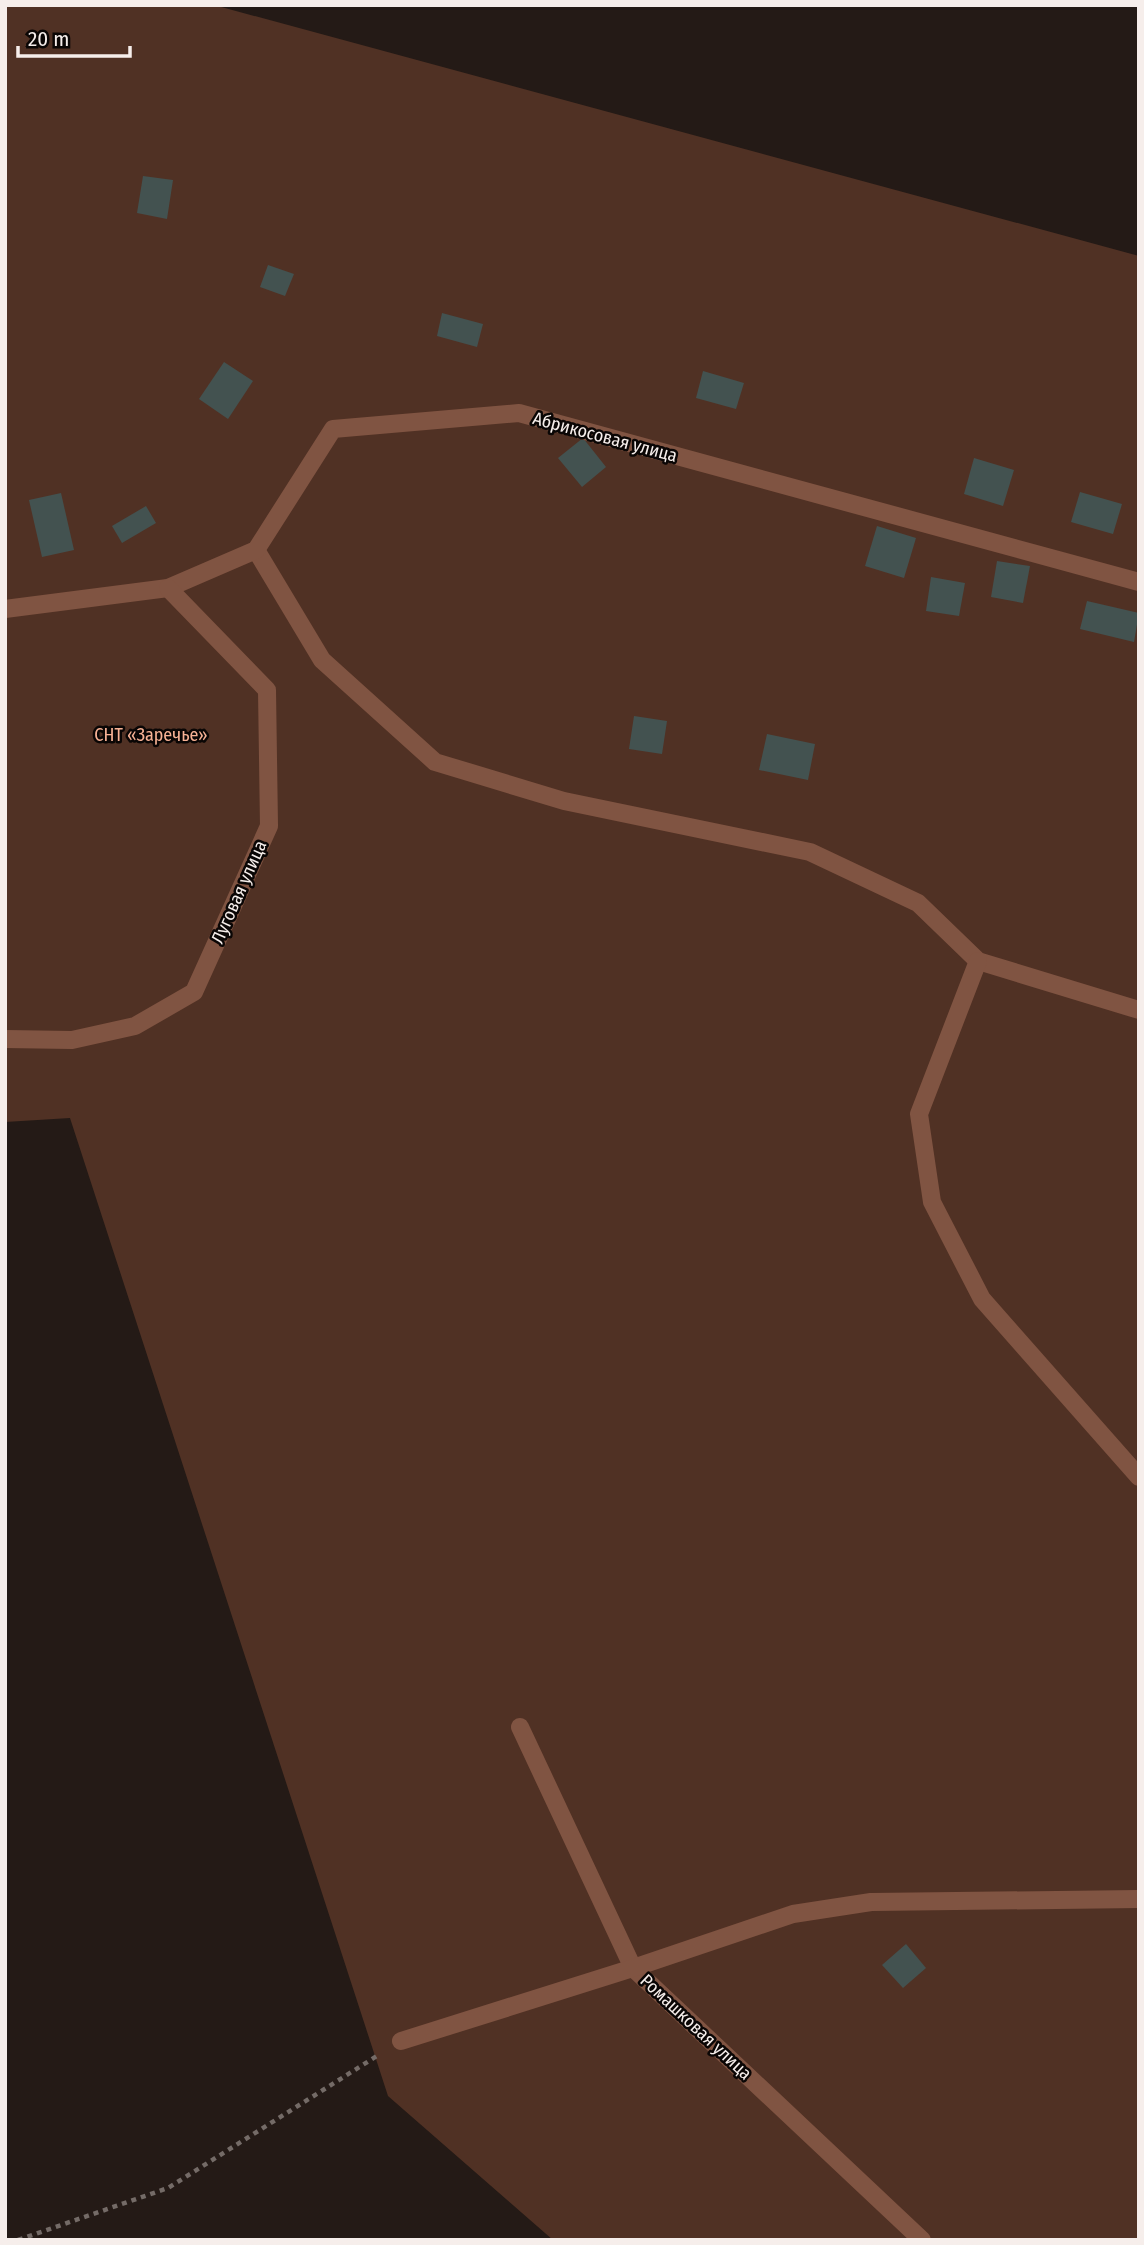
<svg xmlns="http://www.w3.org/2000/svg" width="1144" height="2245" font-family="'Fira Sans Condensed',sans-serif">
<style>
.green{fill:#503124}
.building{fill:#435250}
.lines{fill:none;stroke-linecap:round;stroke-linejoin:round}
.path{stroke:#746b67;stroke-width:4.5;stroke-dasharray:5 5;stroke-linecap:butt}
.minor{stroke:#805442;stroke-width:18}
.labels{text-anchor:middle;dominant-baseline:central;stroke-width:5;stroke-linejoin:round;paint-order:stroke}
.street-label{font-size:18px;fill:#f6eeeb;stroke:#0a0605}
.park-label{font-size:18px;fill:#f8b295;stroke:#0a0605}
</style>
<rect width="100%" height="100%" fill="#241a16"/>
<path class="green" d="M5 5H214L1139 256V2240H553L388 2096 70 1118 5 1122Z"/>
<g class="building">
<path d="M143 176 173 180 167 219 137 213Z"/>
<path d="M268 265 294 274 285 296 260 287Z"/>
<path d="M442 313 483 324 477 347 437 336Z"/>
<path d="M224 362 253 381 228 419 199 399Z"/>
<path d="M703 371 744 383 736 409 696 398Z"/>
<path d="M583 438 606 467 582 487 558 458Z"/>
<path d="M974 458 1014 470 1003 506 964 494Z"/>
<path d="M1080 492 1122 504 1113 534 1071 522Z"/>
<path d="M61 493 74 550 42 557 29 500Z"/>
<path d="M146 506 156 523 122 543 112 526Z"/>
<path d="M877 526 916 538 904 578 865 566Z"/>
<path d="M997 561 1030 566 1023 603 991 597Z"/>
<path d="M931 577 965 583 959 616 926 611Z"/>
<path d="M1087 601 1139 613 1134 642 1080 629Z"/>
<path d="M634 716 667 721 662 754 629 749Z"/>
<path d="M767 734 815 744 808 780 759 770Z"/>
<path d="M906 1944 926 1968 903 1988 882 1965Z"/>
</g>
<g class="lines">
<path class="path" d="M18 2240 168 2188 380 2054"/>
<g class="minor">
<path d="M256 550 322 660 435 762 564 801 810 852 918 903 978 961 1139 1010"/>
<path d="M5 609 168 588 256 550 333 429 519 413 1139 582"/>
<path d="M978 961 919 1114 932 1202 982 1299 1139 1477"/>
<path d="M5 1039 72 1040 135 1026 194 992 269 826 267 690 168 588"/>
<path d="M520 1727 633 1968 922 2240"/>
<path d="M401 2041 633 1968 793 1914 871 1902 1139 1899"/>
</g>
</g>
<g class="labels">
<g class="street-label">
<text transform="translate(605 437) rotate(15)">Абрикосовая улица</text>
<text transform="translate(239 892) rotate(-66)">Луговая улица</text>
<text transform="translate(696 2027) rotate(43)">Ромашковая улица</text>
</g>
<g class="park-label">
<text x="151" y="735">СНТ «Заречье»</text>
</g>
</g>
<rect width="1144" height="2245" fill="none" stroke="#f6eeeb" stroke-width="14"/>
<path d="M18 46v10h112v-10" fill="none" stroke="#f6eeeb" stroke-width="3.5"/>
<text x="28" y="46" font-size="21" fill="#f6eeeb" stroke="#0a0605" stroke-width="5" paint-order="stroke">20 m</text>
</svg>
